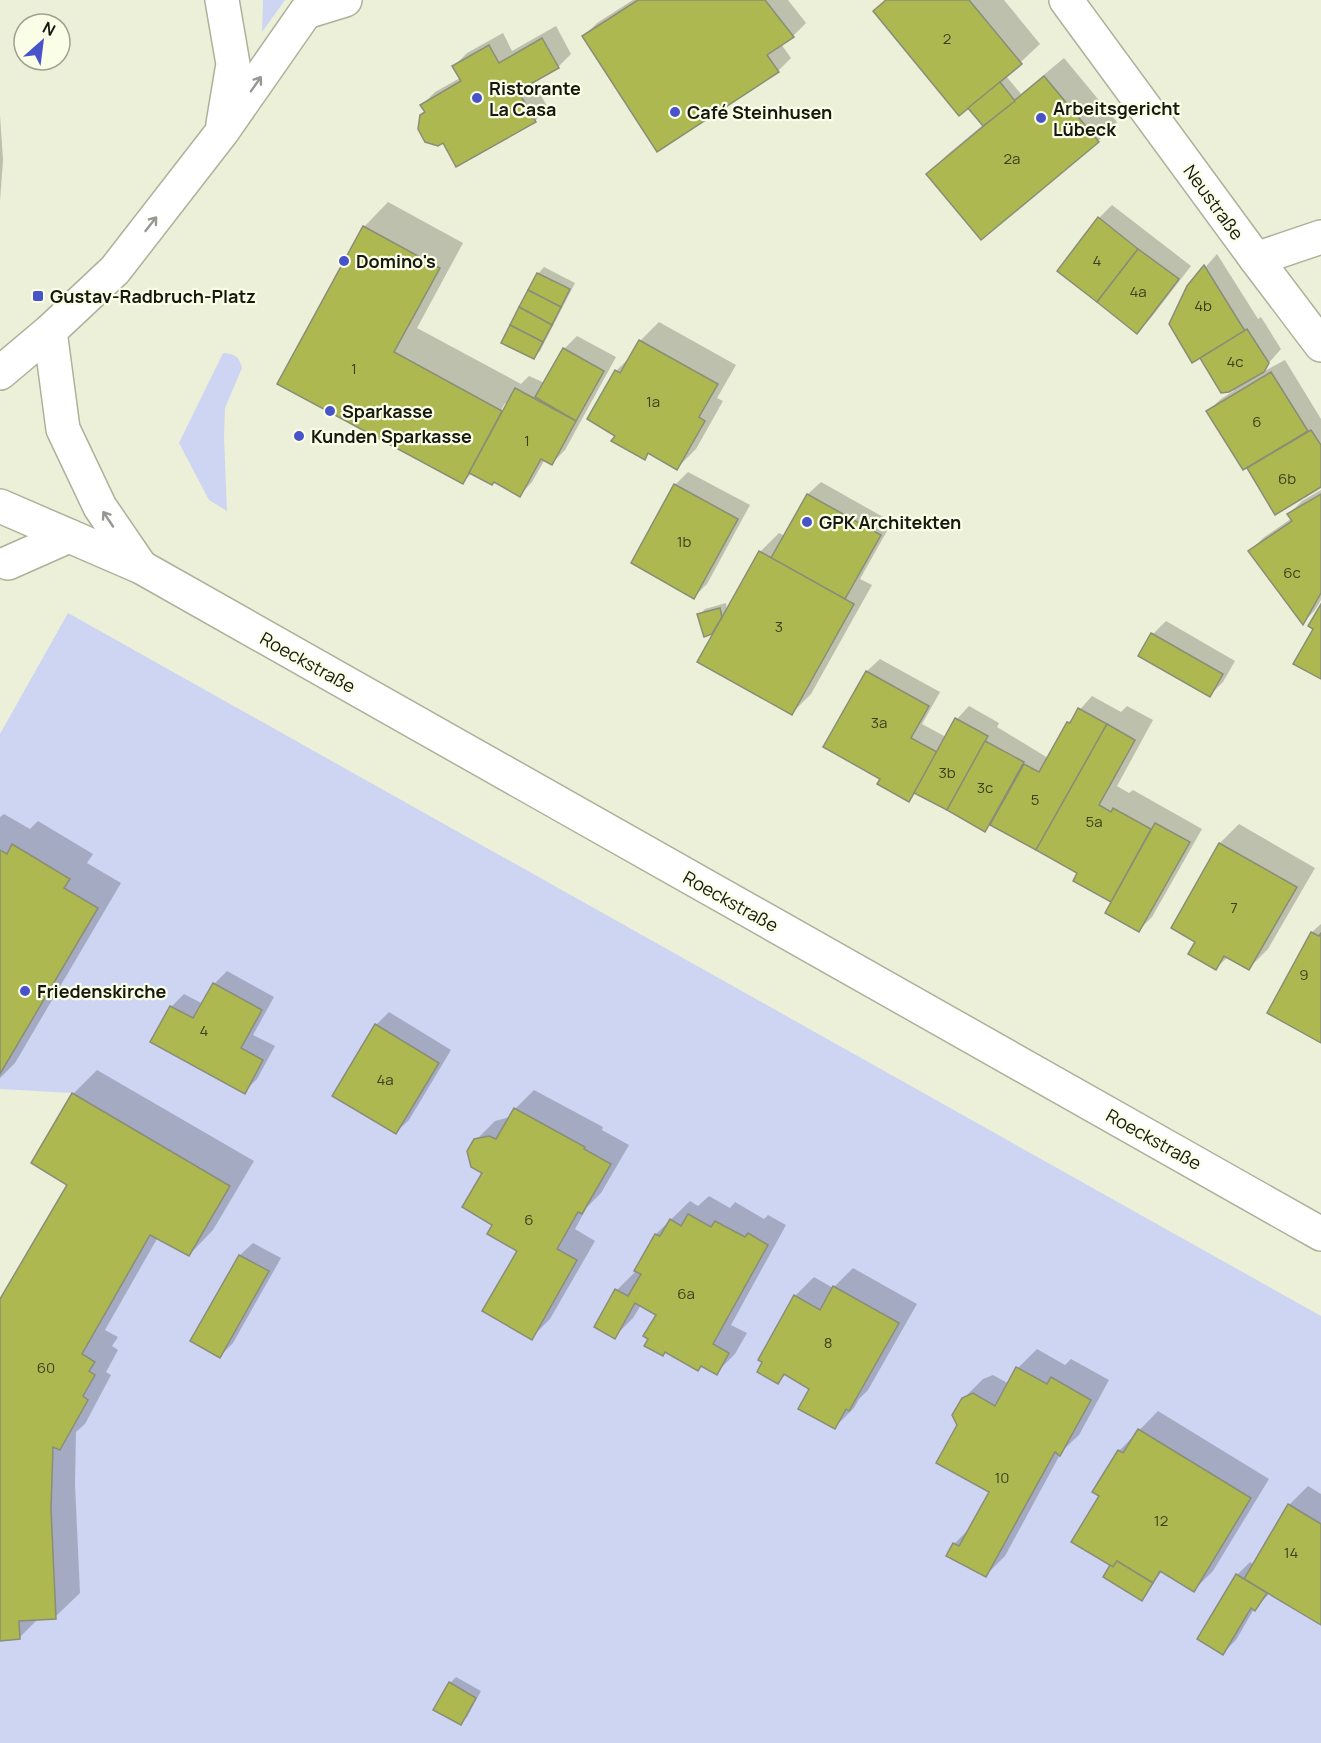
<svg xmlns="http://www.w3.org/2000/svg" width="1321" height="1743" font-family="Manrope,sans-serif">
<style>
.green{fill:#cdd5f3}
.shadow{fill:#0003;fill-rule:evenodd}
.building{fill:#adb950;stroke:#8a8d77;stroke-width:1.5}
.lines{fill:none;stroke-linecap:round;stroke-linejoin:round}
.minor-casing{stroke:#adb19a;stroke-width:36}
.secondary-casing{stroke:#adb19a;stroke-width:36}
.minor{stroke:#fff;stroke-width:33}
.secondary{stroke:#fff;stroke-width:33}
.oneway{stroke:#979793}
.poi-dot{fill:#4953c9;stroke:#fafee6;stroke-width:2}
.labels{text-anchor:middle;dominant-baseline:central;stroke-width:4.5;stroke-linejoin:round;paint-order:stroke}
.number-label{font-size:15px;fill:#3c401f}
.poi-label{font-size:18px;font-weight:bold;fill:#17180f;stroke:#fafee6;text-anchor:start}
.street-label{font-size:18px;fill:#17180f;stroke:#fafee6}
</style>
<rect width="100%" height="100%" fill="#ecf0d8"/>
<g class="green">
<path d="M263 0H285L262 32Z"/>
<path d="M223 353C235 354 239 356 242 368L225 408 224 437 227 511 209 500 179 443Z"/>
<path d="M68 613 1321 1316V1743H0V1641L20 1639 19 1621 56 1618 51 1509 53 1447 61 1450 88 1400 83 1396 89 1371 82 1354 150 1235 189 1256 230 1186 72 1093 0 1089V1074L98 908 64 888 70 878 13 845 7 854 0 850V734Z"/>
</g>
<g class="shadow">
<path d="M633 0H788L806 23 793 36 781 44 791 58 778 71 584 36 597 23Z"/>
<path d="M885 0H1004L1040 44 1006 76 1021 94 1064 58 1117 122 1098 141 928 174 947 155 984 124 875 11Z"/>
<path d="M556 26 571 54 558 67 533 81 548 108 535 121 426 111 422 105 435 92 460 78 454 66 467 53 503 33 512 51Z"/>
<path d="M0 115 3 160 0 201Z"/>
<path d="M388 202 463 243 417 328 521 384 529 376 545 383 564 349 577 336 616 357 565 450 552 463 545 459 532 482 520 495 495 481 472 473 463 482 279 383 364 227ZM505 403 507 405 480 455H477Z"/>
<path d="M1112 205 1191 266 1150 319 1137 332 1099 218Z"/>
<path d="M1217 254 1258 319 1261 317 1281 349 1259 374 1285 360 1321 419V485L1275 513 1247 466 1208 411 1221 399 1235 390 1222 392 1188 287Z"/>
<path d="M544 267 575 283 540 351 534 357 503 342 538 274Z"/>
<path d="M659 322 736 365 717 398 723 401 696 449 677 468 650 453 644 458 617 435 616 371 631 356 640 341Z"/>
<path d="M688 472 750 505 707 584 694 597 633 562 675 485Z"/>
<path d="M821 482 892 522 860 579 872 585 811 694 792 713 717 627 712 633 699 615 705 609 726 603 727 611 760 552 779 533 785 536 808 494Z"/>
<path d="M1321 490V600L1315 610 1303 623 1250 551 1263 538 1292 518 1289 514 1302 501Z"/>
<path d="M1166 621 1235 661 1223 682 1210 695 1140 655 1153 634Z"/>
<path d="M880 659 940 692 922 724 946 737 957 719 969 706 999 723 997 727 1048 758 1068 723 1092 696 1121 712 1127 706 1153 720 1117 786 1129 793 1133 790 1202 829 1152 917 1139 930 1113 901 1075 880 1079 872 991 824 985 830 916 792 909 800 882 778 825 747 867 671Z"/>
<path d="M4 814 30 829 38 821 93 854 87 863 121 883 15 1063 0 1078V817Z"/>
<path d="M1239 824 1315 868 1268 949 1249 968 1228 957 1216 968 1197 941 1173 927 1220 843Z"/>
<path d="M1321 924V1041L1269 1012 1312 932Z"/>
<path d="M227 971 274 997 253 1035 275 1046 257 1079 244 1092 152 1041 171 1007 184 994 203 1004 214 984Z"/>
<path d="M389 1012 451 1050 409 1120 396 1132 376 1025Z"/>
<path d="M97 1070 254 1161 213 1230 189 1255 158 1237 105 1330 118 1337 112 1346 118 1350 106 1372 111 1375 85 1424 76 1432 75 1484 80 1593 55 1617 39 1618 19 1638 0 1640V1302L69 1184 73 1094Z"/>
<path d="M534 1090 603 1127 602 1130 629 1145 601 1193 587 1207 575 1229 595 1241 550 1319 531 1338 519 1250 494 1224 476 1140 495 1121 510 1117 515 1109Z"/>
<path d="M709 1196 730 1208 735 1202 764 1219 768 1215 786 1225 731 1325 747 1333 735 1354 716 1373 702 1364 666 1351 663 1354 658 1314 641 1305 633 1318 614 1337 617 1290 636 1271 656 1234 690 1201 698 1206Z"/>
<path d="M253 1243 281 1258 233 1343 220 1356 192 1340 240 1255Z"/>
<path d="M853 1268 917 1304 868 1390 859 1399 854 1408 835 1427 811 1388 786 1374 778 1382 795 1296 814 1277 833 1288Z"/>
<path d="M1037 1349 1065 1365 1071 1359 1109 1380 1079 1435 1062 1451 1005 1556 986 1575 954 1544 971 1527 991 1491 959 1425 963 1399 983 1379 993 1375 1009 1384 1018 1368Z"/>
<path d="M1158 1411 1269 1479 1213 1571 1194 1590 1162 1571 1142 1599 1111 1566 1101 1496 1119 1451Z"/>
<path d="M1308 1486 1321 1494V1623L1270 1593 1254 1609 1236 1640 1223 1653 1237 1575 1250 1562 1254 1565 1289 1505Z"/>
<path d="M456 1677 481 1691 467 1717 461 1723 450 1683Z"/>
</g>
<g class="building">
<path d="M638 0H765L794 37 767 55 779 72 657 152 582 36Z"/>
<path d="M886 0H969L1022 64 959 116 873 11Z"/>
<path d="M542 38 559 68 518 91 536 122 456 167 443 143 438 146 425 142 418 129 420 115 425 112 420 105 461 81 452 66 489 45 499 63Z"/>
<path d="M1044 76 1099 142 981 240 926 174Z"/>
<path d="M1000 82 1015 101 983 126 968 108Z"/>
<path d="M1098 217 1138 249 1097 302 1057 271Z"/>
<path d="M363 226 440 268 394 352 502 411 463 484 277 384Z"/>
<path d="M1138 249 1179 279 1137 334 1097 302Z"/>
<path d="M1204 265 1245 331 1192 363 1169 324 1187 286Z"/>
<path d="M537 273 570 289 561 307 528 290Z"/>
<path d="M528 290 561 307 552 325 519 307Z"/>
<path d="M519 307 552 325 543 342 510 325Z"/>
<path d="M510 325 543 342 534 359 501 343Z"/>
<path d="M1247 329 1269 363 1264 372 1229 392 1221 393 1200 358Z"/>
<path d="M639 340 718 384 699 417 705 421 677 470 648 453 645 460 611 441 615 436 587 419 615 370 620 373Z"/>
<path d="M563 348 604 371 576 421 535 397Z"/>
<path d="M1271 372 1308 431 1243 470 1206 411Z"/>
<path d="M515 388 576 421 552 465 541 459 520 497 494 482 492 485 469 473Z"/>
<path d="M1311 430 1321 445V487L1275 515 1247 468Z"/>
<path d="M674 484 738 519 694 599 631 563Z"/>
<path d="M807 494 881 535 845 599 771 558Z"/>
<path d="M1321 494V593L1303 625 1248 551 1292 521 1287 514Z"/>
<path d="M759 551 854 604 792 715 697 662Z"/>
<path d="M1321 604V679L1293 664 1313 629 1308 626Z"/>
<path d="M720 608 722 617 712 634 704 637 697 614Z"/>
<path d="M1151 633 1223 674 1210 697 1138 656Z"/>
<path d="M866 671 929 706 911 738 937 752 909 802 877 784 880 779 823 747Z"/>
<path d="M1078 708 1107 724 1036 850 990 825 1024 764 1039 772 1067 722 1070 723Z"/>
<path d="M955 718 988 736 947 810 914 793Z"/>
<path d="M1107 724 1135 740 1099 805 1111 812 1113 808 1151 829 1111 902 1073 881 1077 873 1036 850Z"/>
<path d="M985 741 1024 762 985 832 947 810Z"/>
<path d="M1155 823 1190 842 1139 932 1105 913Z"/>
<path d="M1219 843 1297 887 1249 970 1224 956 1216 970 1188 954 1195 942 1171 928Z"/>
<path d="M12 844 70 879 64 888 98 908 0 1074V850L7 854Z"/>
<path d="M1311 932 1319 936 1321 933V1043L1267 1013Z"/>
<path d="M213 983 262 1010 241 1048 263 1060 245 1094 150 1042 170 1006 193 1018Z"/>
<path d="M375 1024 439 1063 396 1134 332 1096Z"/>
<path d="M72 1093 230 1186 189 1256 150 1235 82 1354 95 1362 89 1371 95 1375 83 1396 88 1400 60 1450 53 1447 51 1509 56 1619 19 1621 20 1639 0 1641V1299L67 1185 31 1163Z"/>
<path d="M514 1108 585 1147 584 1149 611 1164 582 1214 578 1212 557 1249 577 1260 532 1340 482 1311 517 1251 487 1234 492 1225 462 1207 482 1173 471 1167 467 1151 474 1139 489 1136 496 1139Z"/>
<path d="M688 1214 711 1227 715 1221 745 1237 748 1233 768 1245 713 1344 729 1353 717 1375 701 1366 698 1371 665 1352 663 1356 644 1346 648 1339 643 1336 656 1315 635 1303 615 1339 594 1327 615 1289 628 1296 641 1274 634 1271 655 1234 660 1236 670 1219 681 1226Z"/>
<path d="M239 1255 269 1271 220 1358 190 1341Z"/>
<path d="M833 1286 899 1323 849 1411 846 1409 835 1429 798 1409 809 1389 784 1374 778 1384 757 1372 762 1362 758 1360 794 1295 820 1310Z"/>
<path d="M1016 1367 1047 1384 1051 1377 1091 1400 1060 1456 1055 1452 986 1577 946 1556 953 1543 959 1546 989 1492 936 1463 957 1425 952 1415 962 1398 973 1393 995 1406Z"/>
<path d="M1138 1429 1251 1498 1194 1592 1160 1571 1153 1583 1117 1561 1113 1567 1071 1542 1099 1496 1092 1492 1118 1450 1123 1453Z"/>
<path d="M1288 1504 1321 1524V1625L1244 1579Z"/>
<path d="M1117 1561 1153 1583 1142 1601 1103 1577 1110 1565 1113 1567Z"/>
<path d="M1236 1574 1267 1593 1255 1611 1251 1608 1223 1655 1197 1639Z"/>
<path d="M449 1682 476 1698 461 1725 433 1710Z"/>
</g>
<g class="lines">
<defs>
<g id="minor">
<path d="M1066 0 1256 259 1321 345"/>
<path d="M306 12 345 0"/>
<path d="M1256 259 1321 237"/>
<path d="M8 563 69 536"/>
</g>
<g id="secondary">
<path d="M222 0 233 64 223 124"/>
<path d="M50 331 63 429 100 507 141 567"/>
<path d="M0 373 50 331 115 270 222 132 314 0"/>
<path d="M0 506 141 567 1321 1234"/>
</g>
</defs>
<use href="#minor" class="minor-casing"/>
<use href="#secondary" class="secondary-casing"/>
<use href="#minor" class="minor"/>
<use href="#secondary" class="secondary"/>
</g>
<defs><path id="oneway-shaft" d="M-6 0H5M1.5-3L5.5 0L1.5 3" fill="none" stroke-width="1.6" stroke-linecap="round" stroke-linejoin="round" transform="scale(1.5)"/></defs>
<g class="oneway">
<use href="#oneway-shaft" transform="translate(256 84) rotate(-55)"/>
<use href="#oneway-shaft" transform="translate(151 224) rotate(-52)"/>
<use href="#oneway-shaft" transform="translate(108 519) rotate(-124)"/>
</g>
<g class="poi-dot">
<circle cx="477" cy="98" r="6"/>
<circle cx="675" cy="112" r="6"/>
<circle cx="1041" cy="118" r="6"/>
<circle cx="344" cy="261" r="6"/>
<rect x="32" y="290" width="12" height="12" rx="3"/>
<circle cx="330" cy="411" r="6"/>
<circle cx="299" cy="436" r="6"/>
<circle cx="807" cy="522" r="6"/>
<circle cx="25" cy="991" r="6"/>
</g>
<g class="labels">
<g class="number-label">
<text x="947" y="38">2</text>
<text x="1012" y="158">2a</text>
<text x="1097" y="260">4</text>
<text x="1138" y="291">4a</text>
<text x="1203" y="305">4b</text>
<text x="1235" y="361">4c</text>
<text x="354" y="368">1</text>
<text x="653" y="401">1a</text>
<text x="1257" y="421">6</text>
<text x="527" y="440">1</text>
<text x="1287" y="478">6b</text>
<text x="684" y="541">1b</text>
<text x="1292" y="572">6c</text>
<text x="779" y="626">3</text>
<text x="879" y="722">3a</text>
<text x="947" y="772">3b</text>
<text x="985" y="787">3c</text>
<text x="1035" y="799">5</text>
<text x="1094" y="821">5a</text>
<text x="1234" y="907">7</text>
<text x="1304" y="974">9</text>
<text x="204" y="1030">4</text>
<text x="385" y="1079">4a</text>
<text x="529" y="1219">6</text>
<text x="686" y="1293">6a</text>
<text x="828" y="1342">8</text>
<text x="46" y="1367">60</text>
<text x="1002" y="1477">10</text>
<text x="1161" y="1520">12</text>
<text x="1291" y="1552">14</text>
</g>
<g class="poi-label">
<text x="489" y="88">Ristorante<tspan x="489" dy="21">La Casa</tspan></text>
<text x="1053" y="108">Arbeitsgericht<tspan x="1053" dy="21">Lübeck</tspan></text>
<text x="687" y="112">Café Steinhusen</text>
<text x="356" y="261">Domino's</text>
<text x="50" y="296">Gustav-Radbruch-Platz</text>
<text x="342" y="411">Sparkasse</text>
<text x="311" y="436">Kunden Sparkasse</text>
<text x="819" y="522">GPK Architekten</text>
<text x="37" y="991">Friedenskirche</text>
</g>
<g class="street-label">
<text transform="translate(1214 202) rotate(54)">Neustraße</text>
<text transform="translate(308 662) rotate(29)">Roeckstraße</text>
<text transform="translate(731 901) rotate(29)">Roeckstraße</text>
<text transform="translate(1154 1139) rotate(29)">Roeckstraße</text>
</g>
</g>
<g transform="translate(42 42) rotate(28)"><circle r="28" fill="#fafee6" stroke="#9fa290" stroke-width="1.5"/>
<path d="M0-4.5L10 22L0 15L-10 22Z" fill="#4953c9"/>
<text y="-9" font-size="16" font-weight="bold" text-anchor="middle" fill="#17180f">N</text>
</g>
</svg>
